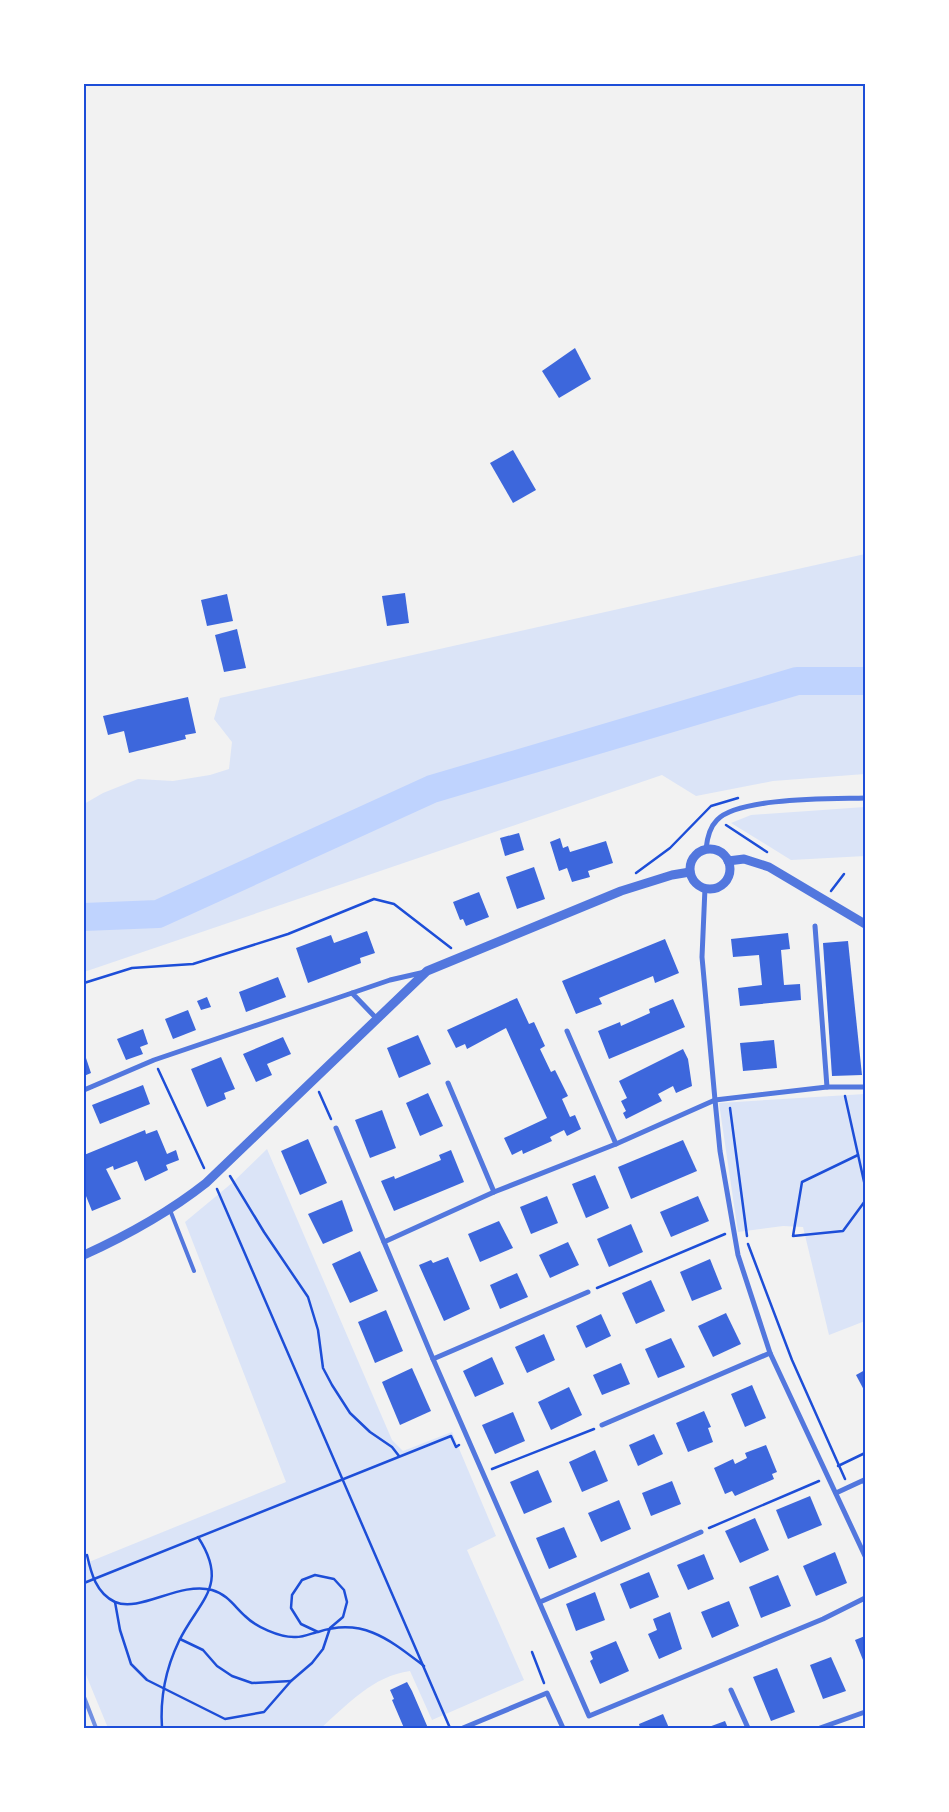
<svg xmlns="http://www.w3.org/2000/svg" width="949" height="1812" font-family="Merriweather,serif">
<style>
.green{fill:#dbe4f7}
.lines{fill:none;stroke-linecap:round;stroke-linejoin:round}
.river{stroke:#bfd3fe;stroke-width:28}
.building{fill:#3d67dc}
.path{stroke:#1d4ed8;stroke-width:2.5}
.service{stroke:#5277de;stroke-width:4}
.minor{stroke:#5277de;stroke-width:5}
.tertiary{stroke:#5277de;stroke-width:9}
.rail{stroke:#7290e2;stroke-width:4}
.neatline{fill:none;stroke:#1d4ed8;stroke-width:2}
</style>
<rect width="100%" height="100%" fill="#f2f2f2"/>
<g class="green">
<path d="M865 554V774L773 781 696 796 662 775 84 972V804L103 793 138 779 173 781 210 775 229 769 232 742 214 719 220 698Z"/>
<path d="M865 807V856L791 860 731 823 751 815Z"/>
<path d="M865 1094V1321L829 1335 803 1227 783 1226 738 1232 719 1103Z"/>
<path d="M267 1149 392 1440 403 1451 452 1432 496 1536 467 1550 524 1680 432 1720 410 1671C373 1676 348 1704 321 1728H108L84 1670V1564L286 1482 185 1222 232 1183Z"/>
</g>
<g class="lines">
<path class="river" d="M84 917 158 914 432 789 797 681H865"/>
</g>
<g class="building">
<path d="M575 348 591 379 559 398 542 371Z"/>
<path d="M513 450 536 490 513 503 490 463Z"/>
<path d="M405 593 409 623 387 626 382 596Z"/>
<path d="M227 594 233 621 207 626 201 600Z"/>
<path d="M237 629 246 668 224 672 215 635Z"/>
<path d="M188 697 196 733 185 735 186 739 129 753 124 731 108 735 103 716Z"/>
<path d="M519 833 524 850 505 856 500 838Z"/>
<path d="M560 838 563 848 568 846 570 852 606 841 613 863 588 871 590 877 572 882 567 868 559 871 550 842Z"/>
<path d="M534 867 545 899 517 909 506 877Z"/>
<path d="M479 892 489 917 466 926 463 919 460 920 453 902Z"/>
<path d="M367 931 375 953 360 958 361 963 308 983 296 948 331 935 334 943Z"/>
<path d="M788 933 790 949 781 950 784 985 800 984 801 1000 740 1006 738 988 762 985 759 955 733 957 731 939Z"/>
<path d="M665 939 679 973 655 983 653 976 599 998 602 1004 576 1014 562 981Z"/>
<path d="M848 941 862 1075 832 1076 823 943Z"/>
<path d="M278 977 286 997 246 1012 239 992Z"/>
<path d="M207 997 211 1007 201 1010 197 1001Z"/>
<path d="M517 998 529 1024 534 1022 545 1046 540 1049 551 1072 555 1070 568 1096 562 1099 570 1117 575 1115 581 1129 567 1136 564 1130 550 1137 552 1141 523 1154 522 1150 512 1155 504 1138 547 1118 506 1028 467 1049 465 1044 456 1048 447 1030Z"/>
<path d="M673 999 685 1027 609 1059 598 1031 620 1022 621 1026 650 1013 649 1009Z"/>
<path d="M188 1010 196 1030 173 1039 165 1019Z"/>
<path d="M143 1029 148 1044 140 1047 143 1054 126 1060 117 1039Z"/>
<path d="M418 1035 431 1064 399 1078 387 1048Z"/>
<path d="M283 1037 291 1054 267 1064 272 1075 256 1082 243 1054Z"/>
<path d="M774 1040 777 1068 743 1071 740 1043Z"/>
<path d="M683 1049 688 1059 692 1086 676 1093 673 1086 658 1094 662 1101 626 1119 623 1113 626 1111 621 1101 627 1098 619 1081Z"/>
<path d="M84 1052 91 1073 84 1076Z"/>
<path d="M221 1057 235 1089 224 1093 226 1099 207 1107 191 1069Z"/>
<path d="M143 1085 150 1104 100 1124 92 1105Z"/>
<path d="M428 1093 443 1126 420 1136 406 1103Z"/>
<path d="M382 1110 396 1148 370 1158 355 1120Z"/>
<path d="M145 1130 146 1134 157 1130 167 1154 176 1150 179 1160 166 1165 168 1170 145 1181 137 1161 114 1170 113 1166 106 1169 121 1199 92 1211 84 1191V1155Z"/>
<path d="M308 1139 327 1183 300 1195 281 1151Z"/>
<path d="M683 1140 697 1171 631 1199 618 1167Z"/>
<path d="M451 1150 464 1182 394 1211 381 1181 394 1176 395 1179 441 1160 439 1155Z"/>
<path d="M595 1175 609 1208 586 1218 572 1184Z"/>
<path d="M547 1196 558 1223 531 1234 520 1207Z"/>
<path d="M698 1196 709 1221 671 1237 660 1212Z"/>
<path d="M342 1200 353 1231 323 1244 308 1214Z"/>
<path d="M499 1221 513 1248 480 1262 468 1234Z"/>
<path d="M631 1224 643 1252 609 1267 597 1239Z"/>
<path d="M568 1242 579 1265 550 1278 539 1255Z"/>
<path d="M360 1251 378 1291 350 1303 332 1264Z"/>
<path d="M448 1257 470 1309 444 1321 419 1265 431 1260 433 1263Z"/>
<path d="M710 1259 722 1289 692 1301 680 1272Z"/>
<path d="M517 1273 528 1297 500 1309 490 1285Z"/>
<path d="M651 1280 665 1311 636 1324 622 1293Z"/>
<path d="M386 1310 403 1351 375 1363 358 1322Z"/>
<path d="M726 1313 741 1344 713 1357 698 1326Z"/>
<path d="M601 1314 611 1336 586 1348 576 1326Z"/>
<path d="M544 1334 555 1360 527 1373 515 1347Z"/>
<path d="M671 1338 685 1367 658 1378 645 1349Z"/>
<path d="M492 1357 504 1384 475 1397 463 1371Z"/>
<path d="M621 1363 630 1384 602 1395 593 1375Z"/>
<path d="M412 1368 431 1411 400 1425 382 1382Z"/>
<path d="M865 1370V1392L856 1375Z"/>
<path d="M752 1385 766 1418 745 1427 731 1394Z"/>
<path d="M569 1387 582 1415 551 1430 538 1402Z"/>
<path d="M704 1411 711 1427 708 1428 713 1442 688 1452 676 1423Z"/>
<path d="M513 1412 525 1441 495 1454 482 1425Z"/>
<path d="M654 1434 663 1454 638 1466 629 1445Z"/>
<path d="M766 1445 777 1472 772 1474 774 1479 735 1496 732 1491 725 1494 714 1468 733 1459 735 1464 747 1458 745 1453Z"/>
<path d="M595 1450 608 1481 582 1492 569 1462Z"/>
<path d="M538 1470 552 1502 524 1514 510 1482Z"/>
<path d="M672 1481 681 1504 651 1516 642 1493Z"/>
<path d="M810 1496 822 1525 788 1539 776 1510Z"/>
<path d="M619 1500 631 1529 601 1542 588 1513Z"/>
<path d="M755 1518 769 1550 740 1563 725 1531Z"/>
<path d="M564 1527 577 1557 549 1569 536 1538Z"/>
<path d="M835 1552 847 1583 816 1596 803 1566Z"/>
<path d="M704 1554 714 1579 688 1590 677 1565Z"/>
<path d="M649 1572 659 1597 630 1609 620 1584Z"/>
<path d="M778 1575 791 1606 761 1618 749 1587Z"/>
<path d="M595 1592 605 1620 576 1631 566 1604Z"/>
<path d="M729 1601 739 1626 712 1638 701 1612Z"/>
<path d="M670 1612 682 1649 659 1659 648 1634 657 1630 653 1619Z"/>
<path d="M865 1636V1665L855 1640Z"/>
<path d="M616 1641 629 1671 600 1684 590 1661 593 1659 590 1652Z"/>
<path d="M831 1657 846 1691 823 1699 810 1665Z"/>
<path d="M777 1668 795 1712 771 1721 753 1677Z"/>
<path d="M407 1682 412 1691 428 1728H404L392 1700 394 1699 390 1690Z"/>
<path d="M663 1714 669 1728H640L639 1724Z"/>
<path d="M725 1721 728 1728H706Z"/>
</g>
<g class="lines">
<g class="path">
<path d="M726 825 767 852"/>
<path d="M636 873 670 848 711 806 738 798"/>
<path d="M831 891 844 874"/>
<path d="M84 983 132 968 193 964 288 934 374 899 394 904 451 948"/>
<path d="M158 1069 204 1168"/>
<path d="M319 1092 331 1119"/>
<path d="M845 1096 865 1186"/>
<path d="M730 1108 747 1236"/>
<path d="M858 1155 802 1182 793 1236 843 1231 865 1201"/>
<path d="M230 1176 264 1232 308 1297 318 1330 323 1368 332 1385 350 1413 370 1432 392 1447 399 1456"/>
<path d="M217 1189 450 1728"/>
<path d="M748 1244 792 1360 845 1479"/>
<path d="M597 1288 725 1234"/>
<path d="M838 1466 865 1453"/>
<path d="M492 1469 594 1429"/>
<path d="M709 1528 819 1481"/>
<path d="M87 1555C91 1573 96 1593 115 1602 140 1613 180 1581 212 1590 227 1594 235 1607 245 1616 256 1627 279 1637 294 1637 301 1638 310 1634 317 1632"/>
<path d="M84 1583 451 1436 456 1447 459 1445"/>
<path d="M115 1602 120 1630 131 1664 147 1680 225 1719 264 1712 291 1681 312 1663 323 1649 330 1628 343 1617 347 1602 344 1590 334 1579 315 1575 302 1580 292 1595 291 1608 301 1624 318 1632C363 1617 390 1640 424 1666"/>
<path d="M180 1639 203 1650 217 1666 232 1676 252 1683 291 1681"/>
<path d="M532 1652 544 1683"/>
<path d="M162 1728C160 1699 166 1668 179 1641 199 1600 230 1586 198 1537"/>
</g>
<path class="service" d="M170 1210 194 1271"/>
<g class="minor">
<path d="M706 849C707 839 709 828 717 820 739 797 832 799 865 798"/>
<path d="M705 888 702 957 715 1100 720 1151 738 1255 770 1353 865 1556"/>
<path d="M815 926 827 1087"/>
<path d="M377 1019 352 993 390 980 425 972"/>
<path d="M567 1031 616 1144"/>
<path d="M448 1083 494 1192"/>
<path d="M865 1087H827L715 1100 616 1144 494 1192 384 1242 433 1359 589 1716 823 1619 865 1598"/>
<path d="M84 1090 154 1060 352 993"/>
<path d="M336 1128 384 1242"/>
<path d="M433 1359 588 1292"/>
<path d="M602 1425 770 1353"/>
<path d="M836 1493 864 1480 865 1483"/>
<path d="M540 1602 701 1532"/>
<path d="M731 1690 748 1728"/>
<path d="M463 1728 547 1693 563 1728"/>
<path d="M820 1728 865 1712"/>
</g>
<g class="tertiary">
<circle cx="710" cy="869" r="20"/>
<path d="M728 861 744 859 769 867 865 924"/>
<path d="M84 1255C128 1235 168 1213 206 1183L427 971 621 891 672 875 690 872"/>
</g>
<path class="rail" d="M84 1697 96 1728"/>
</g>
<rect width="949" height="1812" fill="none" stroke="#ffffff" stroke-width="170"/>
<rect x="85" y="85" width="779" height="1642" class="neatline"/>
</svg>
